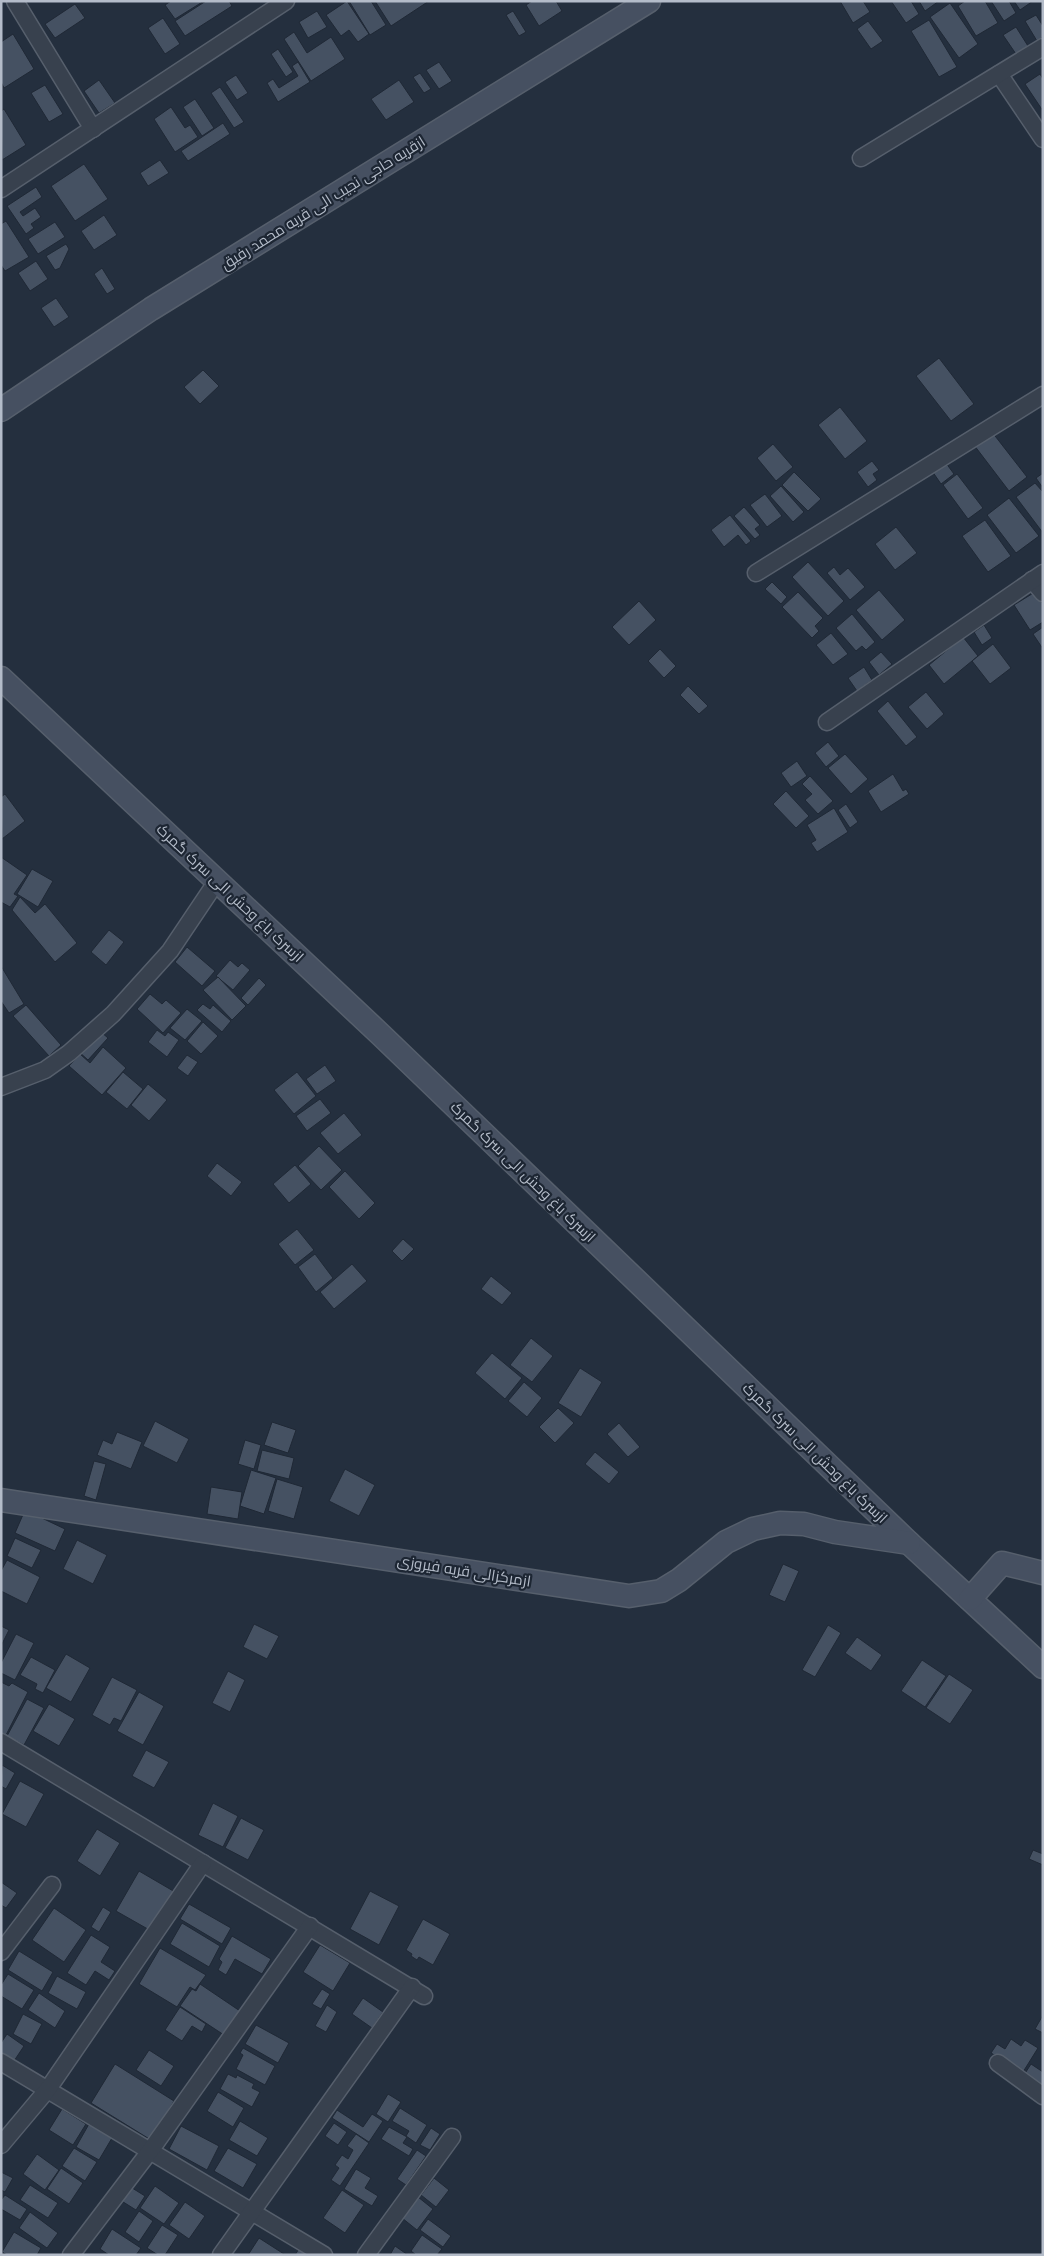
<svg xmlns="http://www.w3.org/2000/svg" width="1044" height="2256" font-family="'Fira Sans',Cairo,sans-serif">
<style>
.building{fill:#455162;stroke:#1f2835}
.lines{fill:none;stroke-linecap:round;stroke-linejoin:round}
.street-casing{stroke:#565f6c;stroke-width:19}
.secondary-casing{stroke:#565f6c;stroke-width:25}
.street{stroke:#38414e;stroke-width:16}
.secondary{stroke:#465061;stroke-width:22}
.labels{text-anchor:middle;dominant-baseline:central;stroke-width:4.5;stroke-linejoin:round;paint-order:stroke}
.street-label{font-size:15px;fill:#b4bcc9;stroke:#1d2633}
</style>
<rect width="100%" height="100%" fill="#242f3e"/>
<g class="building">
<path d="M171 1H204L175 19 165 5Z"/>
<path d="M206 1H229L232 6 185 36 175 21Z"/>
<path d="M347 1 369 34 358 42 349 30 341 36 326 15Z"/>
<path d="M349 1H371L386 25 370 35Z"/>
<path d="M375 1H429L391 26Z"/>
<path d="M532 1H556L562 11 539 26 526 5Z"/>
<path d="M840 1H863L870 12 853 23Z"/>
<path d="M891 1H911L919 14 906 23Z"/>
<path d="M919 1H939L925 11Z"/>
<path d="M965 1H985L998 23 976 36 958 6Z"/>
<path d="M991 1H1009L1016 13 1004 21Z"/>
<path d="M1014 1H1033L1020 10Z"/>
<path d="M950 3 978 44 959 58 930 17Z"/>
<path d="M75 4 85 18 55 38 45 24Z"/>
<path d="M317 11 327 27 308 38 299 22Z"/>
<path d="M513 11 526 32 519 36 506 15Z"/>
<path d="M1036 15 1043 26V37L1037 41 1025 21Z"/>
<path d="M163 18 180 44 165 54 148 28Z"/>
<path d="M929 20 957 67 939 77 911 31Z"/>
<path d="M868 21 883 41 871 49 857 29Z"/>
<path d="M1016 27 1028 46 1016 54 1003 35Z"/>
<path d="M294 32 307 53 331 37 345 59 311 81 284 39Z"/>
<path d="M13 34 34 69 4 88 1 82V42Z"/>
<path d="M278 49 293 72 286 77 271 54Z"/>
<path d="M298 62 310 82 278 102 267 83 273 79 279 88 298 76 292 66Z"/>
<path d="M439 62 452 81 439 89 426 70Z"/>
<path d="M420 73 431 89 424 93 413 77Z"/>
<path d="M1040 74 1043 79V111L1025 84Z"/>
<path d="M236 75 248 93 237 100 225 82Z"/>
<path d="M99 80 115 103 99 113 84 91Z"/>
<path d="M399 80 414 102 386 120 371 99Z"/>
<path d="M45 85 63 114 49 122 31 93Z"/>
<path d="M220 87 244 122 234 128 211 93Z"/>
<path d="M195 99 214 128 202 136 183 107Z"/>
<path d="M171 107 185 128 190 125 198 137 175 152 154 119Z"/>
<path d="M4 109 26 145 2 160 1 111Z"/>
<path d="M223 123 230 134 188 161 181 151Z"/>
<path d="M160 160 169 173 148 186 140 173Z"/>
<path d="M84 164 108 199 75 221 51 186Z"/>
<path d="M36 187 42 197 20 212 23 216 35 208 41 217 31 224 34 228 26 234 7 206Z"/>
<path d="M104 215 117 235 94 250 81 231Z"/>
<path d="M6 221 29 257 5 271 1 265V224Z"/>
<path d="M55 222 65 237 38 254 28 239Z"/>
<path d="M66 244 69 249 60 268 55 270 46 256Z"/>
<path d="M36 261 48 279 30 291 18 273Z"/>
<path d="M102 268 115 289 107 294 94 274Z"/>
<path d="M56 298 69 317 54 327 41 308Z"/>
<path d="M939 358 974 404 951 421 916 376Z"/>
<path d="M203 370 219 386 200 404 184 387Z"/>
<path d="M840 407 867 441 845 459 818 425Z"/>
<path d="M992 432 1027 477 1009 491 974 445Z"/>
<path d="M773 444 793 467 776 481 757 458Z"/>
<path d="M943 459 954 474 941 484 930 468Z"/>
<path d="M872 461 879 470 873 474 877 480 868 487 857 472Z"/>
<path d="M794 472 821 499 808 511 782 485Z"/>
<path d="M1043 473V488L1036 478Z"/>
<path d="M957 474 983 508 968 519 943 485Z"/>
<path d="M1035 483 1043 492V533L1016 497Z"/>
<path d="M781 486 804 512 793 522 770 496Z"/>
<path d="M765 494 782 516 767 527 750 505Z"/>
<path d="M1009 498 1039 536 1016 553 987 515Z"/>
<path d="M744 507 760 525 755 529 760 535 755 539 734 516Z"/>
<path d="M730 515 751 541 746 545 738 535 724 547 711 530Z"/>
<path d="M985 520 1011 556 988 572 962 536Z"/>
<path d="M896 527 917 553 895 570 875 544Z"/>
<path d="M808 562 844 601 828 616 792 577Z"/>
<path d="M834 567 840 575 848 568 865 587 850 600 827 573Z"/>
<path d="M772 582 787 597 781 604 765 589Z"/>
<path d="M879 590 905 620 882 640 856 610Z"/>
<path d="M798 592 823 618 815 626 819 631 812 638 782 607Z"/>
<path d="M1035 592 1043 604V622L1030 630 1014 605Z"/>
<path d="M639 601 656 620 629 645 612 627Z"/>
<path d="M852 614 875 642 866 650 862 646 856 651 836 628Z"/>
<path d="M984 625 992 638 982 645 974 632Z"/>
<path d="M1043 627V649L1033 634Z"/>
<path d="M831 633 848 654 833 665 816 645Z"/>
<path d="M963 637 978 656 944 684 929 665Z"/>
<path d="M993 644 1011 668 990 684 972 661Z"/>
<path d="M660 649 676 666 664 678 648 661Z"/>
<path d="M881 652 892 664 879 675 869 662Z"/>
<path d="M864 667 872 680 857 691 848 678Z"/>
<path d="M688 686 708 706 699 714 680 695Z"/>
<path d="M926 692 944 714 927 729 908 707Z"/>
<path d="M888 701 917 737 906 746 877 711Z"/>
<path d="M828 742 839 756 826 767 815 753Z"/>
<path d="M845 754 868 779 851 794 828 768Z"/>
<path d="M797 761 807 776 791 787 781 773Z"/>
<path d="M893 774 903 791 906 789 909 794 881 812 868 791Z"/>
<path d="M810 776 833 801 818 814 805 800 812 794 802 784Z"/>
<path d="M786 791 809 816 796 828 773 804Z"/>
<path d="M5 794 25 821 2 839 1 797Z"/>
<path d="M846 804 858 822 850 828 838 810Z"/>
<path d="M834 808 848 832 817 852 811 843 816 840 807 825Z"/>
<path d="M1 857 27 875 14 894 18 896 10 907 1 902Z"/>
<path d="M32 869 53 881 38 907 17 894Z"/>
<path d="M20 897 35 913 45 904 77 943 55 962 12 910Z"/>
<path d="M109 930 124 942 106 965 91 952Z"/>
<path d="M187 947 215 971 202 986 175 962Z"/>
<path d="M230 960 238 967 242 963 250 970 233 990 216 976Z"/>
<path d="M1 966 24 1004 9 1013 1 1001Z"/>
<path d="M218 977 246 1006 232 1020 203 990Z"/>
<path d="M259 978 266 985 248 1005 241 998Z"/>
<path d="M150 994 162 1004 166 1000 181 1013 163 1033 137 1009Z"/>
<path d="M203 1004 210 1009 213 1005 231 1021 222 1032 197 1010Z"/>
<path d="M26 1005 61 1045 49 1056 13 1016Z"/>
<path d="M187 1009 202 1021 185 1040 170 1028Z"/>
<path d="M203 1022 218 1036 201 1054 187 1041Z"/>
<path d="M157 1030 165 1036 168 1032 179 1040 167 1057 148 1042Z"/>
<path d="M101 1032 108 1038 88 1060 78 1051Z"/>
<path d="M103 1047 126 1068 102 1095 69 1066 80 1054 90 1063Z"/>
<path d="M187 1055 198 1062 188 1076 177 1068Z"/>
<path d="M325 1065 336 1081 317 1094 306 1079Z"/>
<path d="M123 1072 143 1089 127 1109 106 1092Z"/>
<path d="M297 1072 316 1096 294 1114 274 1090Z"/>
<path d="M148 1084 167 1100 149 1121 131 1105Z"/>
<path d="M320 1099 331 1113 307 1131 296 1116Z"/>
<path d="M344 1113 362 1135 338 1154 320 1133Z"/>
<path d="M319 1146 342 1170 321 1190 298 1166Z"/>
<path d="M217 1163 242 1182 231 1196 207 1176Z"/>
<path d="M295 1165 311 1184 289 1203 273 1184Z"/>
<path d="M345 1171 375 1203 359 1219 329 1187Z"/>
<path d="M297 1229 314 1250 295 1265 278 1244Z"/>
<path d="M403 1239 414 1249 402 1261 392 1251Z"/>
<path d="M315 1254 333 1278 316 1292 298 1267Z"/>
<path d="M352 1264 367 1281 334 1309 320 1292Z"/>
<path d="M491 1276 512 1293 502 1305 481 1289Z"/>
<path d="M531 1338 553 1356 532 1382 510 1365Z"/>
<path d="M492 1353 522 1378 505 1399 475 1373Z"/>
<path d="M580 1368 602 1382 581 1417 558 1403Z"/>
<path d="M524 1382 542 1398 527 1417 508 1401Z"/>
<path d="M558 1408 574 1423 555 1443 539 1427Z"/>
<path d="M155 1421 189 1439 177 1463 143 1446Z"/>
<path d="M272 1422 296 1430 288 1453 264 1445Z"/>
<path d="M619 1423 640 1447 628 1457 607 1434Z"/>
<path d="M117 1432 142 1442 131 1469 97 1455 103 1440 112 1444Z"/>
<path d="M245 1440 261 1445 254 1469 238 1464Z"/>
<path d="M262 1450 294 1458 289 1479 257 1471Z"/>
<path d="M595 1452 619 1472 609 1484 585 1464Z"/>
<path d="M94 1461 106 1464 96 1500 84 1496Z"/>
<path d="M345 1469 375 1485 359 1516 329 1501Z"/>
<path d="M251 1470 276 1478 264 1514 240 1506Z"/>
<path d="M277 1479 303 1487 294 1519 268 1511Z"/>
<path d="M211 1487 242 1492 238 1519 207 1514Z"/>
<path d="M25 1510 65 1529 55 1551 15 1533Z"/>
<path d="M15 1538 41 1550 32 1568 7 1556Z"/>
<path d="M77 1540 107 1555 93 1584 63 1569Z"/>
<path d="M7 1560 40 1577 27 1604 1 1591V1571Z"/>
<path d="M783 1564 799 1571 785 1602 769 1595Z"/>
<path d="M254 1624 279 1636 267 1659 243 1647Z"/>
<path d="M828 1625 841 1633 815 1677 802 1670Z"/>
<path d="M1 1626 9 1630 1 1646Z"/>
<path d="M16 1634 34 1643 15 1680 1 1673V1663Z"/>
<path d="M857 1637 882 1655 871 1671 845 1653Z"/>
<path d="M66 1654 90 1668 71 1702 46 1688Z"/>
<path d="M31 1657 55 1670 43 1693 35 1689 37 1684 20 1675Z"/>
<path d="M922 1660 946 1676 925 1707 901 1691Z"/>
<path d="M228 1671 245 1680 230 1712 212 1703Z"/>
<path d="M949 1674 973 1690 950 1724 926 1708Z"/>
<path d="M112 1677 137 1690 121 1721 114 1718 110 1725 92 1715Z"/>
<path d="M1 1682 9 1686 12 1683 28 1692 6 1735 1 1733Z"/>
<path d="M139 1692 164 1706 143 1745 117 1731Z"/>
<path d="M27 1699 44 1708 24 1745 7 1736Z"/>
<path d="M49 1704 75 1719 59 1746 33 1731Z"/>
<path d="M146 1750 169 1762 154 1788 132 1776Z"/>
<path d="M2 1765 15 1773 6 1789 1 1786Z"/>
<path d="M20 1781 44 1794 26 1827 2 1814Z"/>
<path d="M213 1803 238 1816 223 1847 198 1835Z"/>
<path d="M241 1818 264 1830 248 1860 225 1848Z"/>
<path d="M97 1829 120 1843 100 1876 77 1861Z"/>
<path d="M1033 1850 1043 1854V1865L1029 1859Z"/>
<path d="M139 1871 175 1892 153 1932 116 1911Z"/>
<path d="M1 1882 17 1893 6 1908 1 1905Z"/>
<path d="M370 1891 399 1906 379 1945 350 1929Z"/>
<path d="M189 1904 231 1928 222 1944 180 1919Z"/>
<path d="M103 1907 111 1912 99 1932 91 1927Z"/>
<path d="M54 1908 86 1930 64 1962 32 1940Z"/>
<path d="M423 1919 450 1934 433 1965 419 1957 417 1960 411 1956 412 1954 406 1950Z"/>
<path d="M182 1923 220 1946 209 1967 170 1944Z"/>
<path d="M91 1935 110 1947 101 1962 115 1971 109 1980 95 1971 86 1985 67 1973Z"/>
<path d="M232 1936 271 1959 262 1974 235 1959 226 1975 218 1970 222 1962 219 1959Z"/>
<path d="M320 1945 350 1963 333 1991 303 1972Z"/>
<path d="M160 1948 206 1975 195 1990 190 1987 177 2007 139 1984Z"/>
<path d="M19 1951 53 1972 42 1991 8 1970Z"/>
<path d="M8 1974 34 1990 22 2009 1 1996V1985Z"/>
<path d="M57 1976 86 1992 77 2009 48 1993Z"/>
<path d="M200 1984 240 2011 224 2035 180 2006 192 1989 196 1991Z"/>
<path d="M322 1989 330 1994 321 2009 312 2004Z"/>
<path d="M39 1993 65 2011 55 2028 28 2010Z"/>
<path d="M363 1998 383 2012 372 2028 352 2014Z"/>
<path d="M327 2005 337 2012 326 2032 315 2026Z"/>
<path d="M180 2007 206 2024 202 2032 192 2026 182 2041 165 2030Z"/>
<path d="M23 2014 42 2024 31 2044 13 2034Z"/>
<path d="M1043 2015V2033L1035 2029Z"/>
<path d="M256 2025 289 2043 278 2063 245 2044Z"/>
<path d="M7 2034 24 2046 12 2064 1 2057V2043Z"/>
<path d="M1011 2039 1021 2046 1025 2040 1038 2048 1023 2072 991 2053 997 2044 1005 2049Z"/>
<path d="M243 2048 275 2066 265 2085 236 2069 243 2055 240 2053Z"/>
<path d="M149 2050 174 2066 161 2086 136 2070Z"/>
<path d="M115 2064 174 2101 151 2140 91 2103Z"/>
<path d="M1031 2064 1043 2072V2088L1024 2075Z"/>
<path d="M228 2074 236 2078 237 2075 254 2084 252 2088 260 2092 252 2107 220 2089Z"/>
<path d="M218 2092 244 2108 233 2127 207 2111Z"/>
<path d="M388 2094 401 2102 388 2122 376 2114Z"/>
<path d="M400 2108 427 2125 416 2143 406 2136 409 2131 392 2121Z"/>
<path d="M62 2109 86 2124 73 2145 49 2130Z"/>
<path d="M337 2110 363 2127 372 2114 383 2121 369 2142 332 2118Z"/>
<path d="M240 2121 268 2138 257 2156 229 2140Z"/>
<path d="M334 2123 347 2132 338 2145 325 2136Z"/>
<path d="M89 2124 112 2138 99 2160 76 2147Z"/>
<path d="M181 2126 219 2146 207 2170 169 2149Z"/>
<path d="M389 2127 407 2137 403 2143 413 2149 409 2156 381 2139Z"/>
<path d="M431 2128 440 2134 430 2150 420 2145Z"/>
<path d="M356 2134 369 2143 340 2186 331 2180 339 2168 335 2165 342 2155 348 2159 353 2150 347 2146Z"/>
<path d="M74 2148 97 2162 85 2181 62 2166Z"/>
<path d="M228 2148 257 2164 243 2188 214 2171Z"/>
<path d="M417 2150 426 2156 406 2185 397 2179Z"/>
<path d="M37 2154 59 2170 45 2190 23 2174Z"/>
<path d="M61 2168 83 2183 69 2204 47 2189Z"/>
<path d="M356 2169 371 2178 365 2188 378 2196 372 2206 344 2189Z"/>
<path d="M1 2172 13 2178 5 2192 1 2190Z"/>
<path d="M434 2178 449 2190 436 2207 421 2195Z"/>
<path d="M30 2185 58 2203 48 2218 20 2200Z"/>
<path d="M129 2186 145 2196 136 2210 120 2200Z"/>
<path d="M155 2186 179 2203 164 2224 140 2208Z"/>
<path d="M342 2190 364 2205 345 2233 323 2218Z"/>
<path d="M5 2195 27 2209 20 2220 1 2209V2200Z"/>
<path d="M418 2197 433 2209 417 2230 402 2218Z"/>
<path d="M185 2202 205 2216 189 2239 169 2225Z"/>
<path d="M139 2211 153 2221 139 2242 125 2232Z"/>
<path d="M30 2212 58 2233 47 2248 19 2228Z"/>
<path d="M428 2219 451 2236 443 2247 420 2230Z"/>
<path d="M162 2225 178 2235 165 2255H158L147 2248Z"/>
<path d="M112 2229 141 2248 136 2255H109L100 2249Z"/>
<path d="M14 2232 41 2248 37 2255H7L2 2252Z"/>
<path d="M422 2235 442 2249 437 2255H416L411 2251Z"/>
<path d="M259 2238 284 2254 283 2255H248Z"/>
<path d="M395 2246 408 2255H390Z"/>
<path d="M300 2247 312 2255H295Z"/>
</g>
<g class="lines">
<defs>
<g id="street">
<path d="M15 1 93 129"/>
<path d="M999 74 1043 139"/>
<path d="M861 158 1043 47"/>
<path d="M1 189 286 1"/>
<path d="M756 573 1043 395"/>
<path d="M1032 580 1043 593"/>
<path d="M827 722 1043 573"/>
<path d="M1 1087 45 1070 69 1053 113 1014 170 951 217 881"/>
<path d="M1 1742 424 1996"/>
<path d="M1 1952 52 1885"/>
<path d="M1 2062 324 2255"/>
<path d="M998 2063 1043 2096"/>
<path d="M1 2145 48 2089 203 1863"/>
<path d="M71 2255 150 2151 310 1926"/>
<path d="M221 2255 412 1987"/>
<path d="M366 2255 452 2137"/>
</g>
<g id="secondary">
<path d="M1 410 151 309 649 1"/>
<path d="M1 678 381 1035 909 1543 1043 1667"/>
<path d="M1 1500 629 1596 661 1591 679 1580 726 1542 753 1529 780 1523 804 1524 835 1532 909 1543"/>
<path d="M970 1599 1002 1563 1043 1573"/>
</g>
</defs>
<use href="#street" class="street-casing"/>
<use href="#secondary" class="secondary-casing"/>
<use href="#street" class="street"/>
<use href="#secondary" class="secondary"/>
</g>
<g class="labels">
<g class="street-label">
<text transform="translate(323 203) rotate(-32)">ازقریه حاجی نجیب الی قریه محمد رفیق</text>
<text transform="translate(230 893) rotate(43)">ازسرک باغ وحش الی سرک گمرک</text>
<text transform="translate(523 1172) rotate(44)">ازسرک باغ وحش الی سرک گمرک</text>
<text transform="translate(815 1453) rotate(44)">ازسرک باغ وحش الی سرک گمرک</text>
<text transform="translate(464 1571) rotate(9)">ازمرکزالی قریه فیروزی</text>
</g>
</g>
<rect width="1044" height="2256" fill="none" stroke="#b4bcc9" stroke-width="5"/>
</svg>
